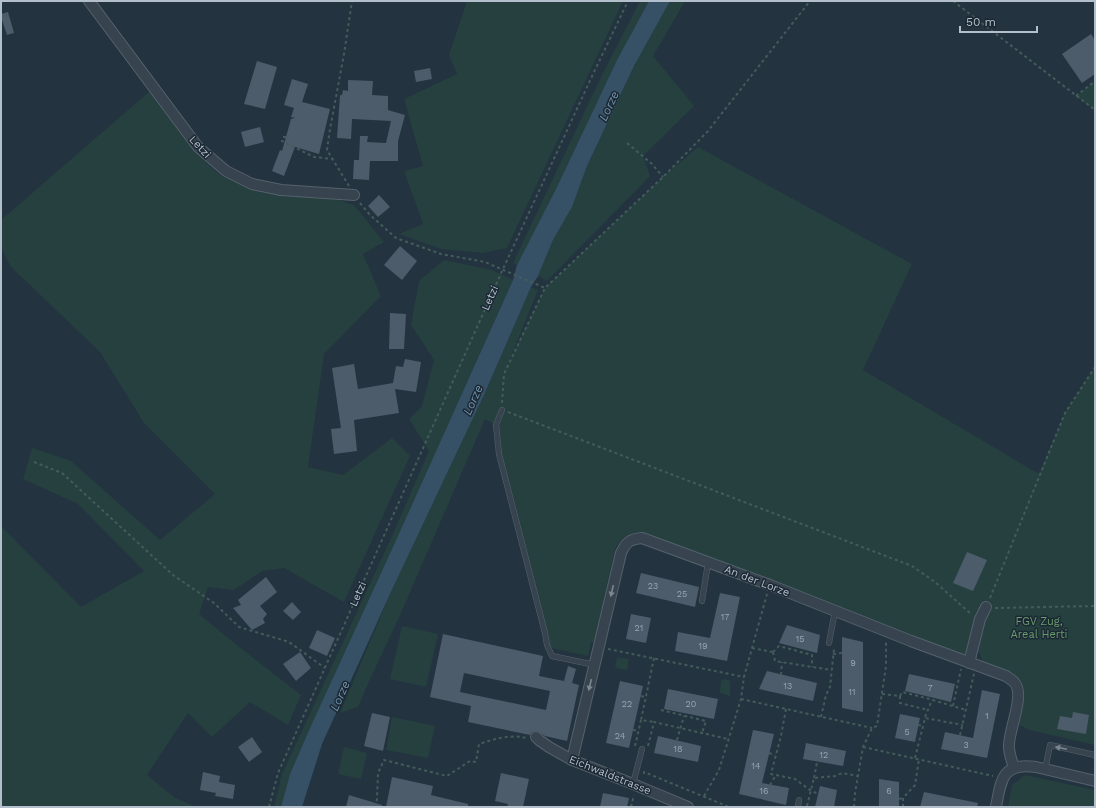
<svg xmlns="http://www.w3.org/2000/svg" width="1096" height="808" font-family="'Work Sans',sans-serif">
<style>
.green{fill:#25403f}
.water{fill:#365166}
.building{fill:#4c5c6a;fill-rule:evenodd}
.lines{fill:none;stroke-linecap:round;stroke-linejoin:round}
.service-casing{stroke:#55626d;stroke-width:6}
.minor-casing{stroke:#55626d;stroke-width:12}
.path{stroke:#435c5b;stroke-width:2;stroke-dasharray:3 3;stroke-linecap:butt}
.service{stroke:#37444f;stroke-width:5}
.minor{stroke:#37444f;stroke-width:10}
.oneway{fill:#7b8893}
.labels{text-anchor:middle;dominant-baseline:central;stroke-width:3;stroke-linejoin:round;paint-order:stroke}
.number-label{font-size:9px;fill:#99a6b2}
.street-label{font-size:11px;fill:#b3bfca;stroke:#1c2934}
.park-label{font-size:11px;fill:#6a9c6e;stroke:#1c2934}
.water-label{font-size:12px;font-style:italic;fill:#7294ae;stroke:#1c2934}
</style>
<rect width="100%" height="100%" fill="#23333f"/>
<g class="green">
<path d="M467 1H623L507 248 483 253 441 249 399 234 423 224 404 171 423 166 404 99 457 74 449 55Z"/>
<path d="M640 1H649L617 60 557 187 517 265 513 263 602 75Z"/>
<path d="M670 1H685L653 56 694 106 643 156 650 176 547 281 538 276 553 240 572 207 587 166 634 66Z"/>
<path d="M1095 81V110L1076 96Z"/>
<path d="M150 91 194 152 220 175 254 190 338 200 354 205 384 242 363 254 381 296 324 354 308 467 343 475 392 438 410 456 344 602 284 568 262 571 234 590 208 587 199 614 238 646 301 695 288 725 250 702 212 737 188 713 147 775 174 797 196 807H1V526L81 607 144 571 78 504 23 479 32 448 71 461 160 540 215 494 144 423 100 352 11 267 1 247V220Z"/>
<path d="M698 147 912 264 863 370 1039 474 1065 413 1095 367V745L1030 730 1017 724 1022 687 984 663 978 651 976 637 966 657 642 532C626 534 623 536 615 549L594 643 591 642 588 656 555 649 547 645 499 454 496 425 485 419 401 613 368 684 358 707 340 713 390 594 484 395 531 287 538 290 508 364 545 288 663 177Z"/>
<path d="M444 260 492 270 513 280 397 538 310 728 290 774 281 807H274L282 774 392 536 429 451 409 419 422 406 434 360 411 325 419 281Z"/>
<path d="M402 626 438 634 426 687 390 679Z"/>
<path d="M617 657 629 659 627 670 615 668Z"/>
<path d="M725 679 730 681V696L720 693 721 681Z"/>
<path d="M392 717 435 726 428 758 386 750Z"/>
<path d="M344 747 367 753 361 779 338 774Z"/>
<path d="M1025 775 1095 790V807H1008L1012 785Z"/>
</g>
<path class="water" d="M649 1H670L634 66 587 166 572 207 553 240 538 276 531 287 484 395 390 594 322 744 302 807H281L290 774 310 728 397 538 513 280 517 265 557 187 617 60Z"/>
<g class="building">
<path d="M8 12 14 33 7 35 1 17V14Z"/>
<path d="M1091 34 1095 40V74L1082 83 1062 54Z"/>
<path d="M257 61 277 67 265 109 244 104Z"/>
<path d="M430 68 432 79 416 82 414 71Z"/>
<path d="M292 79 308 84 302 102 330 109 319 154 295 147 284 176 272 171 280 150 282 151 291 119 295 118 291 117 294 108 284 105Z"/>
<path d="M348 80 373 81 372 95 388 96V110L405 115 398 141V161H370L369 180 353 179 354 160H359L360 136H368L367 142 386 143 391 121 352 119 351 139 337 138 340 95H342L343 90 348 91Z"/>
<path d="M260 127 264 142 245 147 241 132Z"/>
<path d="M379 195 390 207 378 217 368 206Z"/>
<path d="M400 246 417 261 402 280 384 265Z"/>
<path d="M390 313 406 314 404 349H389Z"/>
<path d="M405 359 421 362 416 392 395 389 399 413 354 420 357 451 334 454 331 429 341 428 332 368 354 364 358 389 393 383 396 366 403 367Z"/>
<path d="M967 552 987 560 973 591 953 583Z"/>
<path d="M641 573 699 587 695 607 636 593Z"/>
<path d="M266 577 277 592 260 606 267 614 263 619 265 623 252 630 233 608 241 605 238 600Z"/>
<path d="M720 593 740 597 727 661 675 651 678 632 710 638Z"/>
<path d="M292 602 301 612 293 620 283 611Z"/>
<path d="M631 614 651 618 646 643 626 639Z"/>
<path d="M787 625 820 635 817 653 779 643Z"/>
<path d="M317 630 335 638 327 656 309 648Z"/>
<path d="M443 634 543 656 539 676 564 681 568 666 576 669 572 683 579 685 567 741 545 736 537 731 532 732 530 735 468 722 471 706 430 697ZM464 673 550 691 546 710 460 692Z"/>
<path d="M842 637 863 642V712L842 708Z"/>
<path d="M300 652 311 668 296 681 283 664Z"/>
<path d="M767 671 817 683 813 701 759 689Z"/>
<path d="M909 674 955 684 951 702 905 691Z"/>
<path d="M620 681 643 686 629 748 606 743Z"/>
<path d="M668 689 718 699 714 719 664 709Z"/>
<path d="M982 690 1000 694 987 758 941 749 945 732 973 738Z"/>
<path d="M1073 712 1089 715 1086 734 1057 729 1060 716 1072 718Z"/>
<path d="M372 713 390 717 383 751 364 746Z"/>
<path d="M900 714 920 718 915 742 895 738Z"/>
<path d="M753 730 774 734 762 783 789 788 786 805 739 794Z"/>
<path d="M658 736 701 746 698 762 654 753Z"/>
<path d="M252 737 262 752 249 762 238 747Z"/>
<path d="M806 743 846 751 843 766 803 759Z"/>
<path d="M203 772 220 776 219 782 235 785 233 799 215 796 216 793 200 790Z"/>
<path d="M501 773 529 779 523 807H507L508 804 495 801Z"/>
<path d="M392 777 433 786 431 795 468 804V807H386Z"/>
<path d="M879 779 899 782V807H879Z"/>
<path d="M820 786 837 790 834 807H815Z"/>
<path d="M924 792 978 803 977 807H920Z"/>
<path d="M603 793 629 798 627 807H600Z"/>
<path d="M349 795 382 805V807H346Z"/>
</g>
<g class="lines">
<defs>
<g id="service">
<path d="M502 410 496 425 499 454 545 633 547 645 552 656 595 665"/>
<path d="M702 601 708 563"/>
<path d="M829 643 835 611"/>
<path d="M1045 770 1050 745 1095 755"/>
<path d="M633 784 642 749"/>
<path d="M798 807 799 800"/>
</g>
<g id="minor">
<path d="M89 1 198 147 226 171 252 184 281 190 354 195"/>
<path d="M969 663 980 619 986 607"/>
<path d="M536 737 539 740 549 747 572 760 633 784 688 807"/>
<path d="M572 760 621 553C626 542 630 539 642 538L770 585 911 641 1006 676C1009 678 1012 680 1014 682 1026 695 1008 730 1009 747 1009 754 1012 761 1014 768"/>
<path d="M996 807C1001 780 1002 762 1036 767L1095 781"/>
</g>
</defs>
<use href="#service" class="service-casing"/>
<use href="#minor" class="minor-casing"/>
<g class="path">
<path d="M953 1 1095 110"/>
<path d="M1076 96 1095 81"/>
<path d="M286 137H283L282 141 314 157 333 159"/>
<path d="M627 143 652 164 663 177"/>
<path d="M349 186 327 150 330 129 344 54 352 1"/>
<path d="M360 203 370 215 396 238 441 254 485 262 545 288"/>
<path d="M502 403 504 374 545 288 663 177 708 131 810 1"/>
<path d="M508 412 912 566 935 582 972 615"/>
<path d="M34 462 62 473 173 575 214 603 239 627 289 642 325 668"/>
<path d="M990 598 1065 413 1095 367"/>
<path d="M995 608 1095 606"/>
<path d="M752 648 773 652"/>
<path d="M608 649 744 677"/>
<path d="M773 652 775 661 831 670"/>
<path d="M773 652 779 646 812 655V667"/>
<path d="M833 654 842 653"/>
<path d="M654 658 641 720 654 722"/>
<path d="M781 675 782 662"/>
<path d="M882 694 900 696 902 692 926 698 966 710"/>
<path d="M641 696 645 697"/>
<path d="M900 696V703L928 710"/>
<path d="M741 699 872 728"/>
<path d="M953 706 961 669"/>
<path d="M786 709 781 736 771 774 795 779 810 790 818 794"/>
<path d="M661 710 706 721 702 733"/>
<path d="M821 717 826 695 830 687 834 649"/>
<path d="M925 717 932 700"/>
<path d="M918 725 923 726"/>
<path d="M633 730 638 731"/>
<path d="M960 735 974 674"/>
<path d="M677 740 684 716"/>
<path d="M635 746 641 720"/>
<path d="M648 746 654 722 728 739"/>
<path d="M863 747 993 776"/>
<path d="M769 753 775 755"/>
<path d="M915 758 925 718 963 725"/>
<path d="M644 774V772L729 807"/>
<path d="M814 778 817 762"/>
<path d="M770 785 776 775"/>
<path d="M704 796 719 770 741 699 744 677 767 594"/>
<path d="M899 799 903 798"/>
<path d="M807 806 814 778 835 776 842 773 858 776"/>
<path d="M269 807 278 773 503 269 594 72 628 1"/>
<path d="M375 807 377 799 378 773 384 760 447 776 470 761 476 762 479 744C495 739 509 734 527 738"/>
<path d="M631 807 634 795"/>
<path d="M854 807 855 793 863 747 872 728 877 726 886 666V641"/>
<path d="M903 807V798L915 785 919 759"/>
</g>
<use href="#service" class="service"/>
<use href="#minor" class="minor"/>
</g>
<defs><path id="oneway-solid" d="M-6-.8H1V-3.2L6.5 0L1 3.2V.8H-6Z"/></defs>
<g class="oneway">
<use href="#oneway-solid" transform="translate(612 591) rotate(103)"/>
<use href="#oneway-solid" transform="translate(590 685) rotate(103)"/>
<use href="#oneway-solid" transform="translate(1061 748) rotate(-168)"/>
</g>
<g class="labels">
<g class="number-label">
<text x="653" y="586">23</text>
<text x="682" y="594">25</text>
<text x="725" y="617">17</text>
<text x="639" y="628">21</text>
<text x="800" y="639">15</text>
<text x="703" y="646">19</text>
<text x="853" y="663">9</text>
<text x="788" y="686">13</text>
<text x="930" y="688">7</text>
<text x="852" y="692">11</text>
<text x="627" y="704">22</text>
<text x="691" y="704">20</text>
<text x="987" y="716">1</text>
<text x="907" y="732">5</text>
<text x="620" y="736">24</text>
<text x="966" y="745">3</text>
<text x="678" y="749">18</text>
<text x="824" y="755">12</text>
<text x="756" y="766">14</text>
<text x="764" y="791">16</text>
<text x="889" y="791">6</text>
</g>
<g class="street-label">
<text transform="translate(200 147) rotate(47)">Letzi</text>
<text transform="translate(490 298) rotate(-66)">Letzi</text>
<text transform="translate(757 581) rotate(21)">An der Lorze</text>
<text transform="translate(358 594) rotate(-66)">Letzi</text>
<text transform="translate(610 775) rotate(22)">Eichwaldstrasse</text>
</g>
<g class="park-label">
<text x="1039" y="621">FGV Zug,<tspan x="1039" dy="13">Areal Herti</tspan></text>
</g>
<g class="water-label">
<text transform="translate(609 106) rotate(-65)">Lorze</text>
<text transform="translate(473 400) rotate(-66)">Lorze</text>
<text transform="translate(340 696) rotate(-66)">Lorze</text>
</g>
</g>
<rect width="1096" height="808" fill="none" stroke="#b3bfca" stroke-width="4"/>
<path d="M960 26v6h77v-6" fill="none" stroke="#b3bfca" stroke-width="2"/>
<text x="966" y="26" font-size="12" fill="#b3bfca" stroke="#1c2934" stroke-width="3" paint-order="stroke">50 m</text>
</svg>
